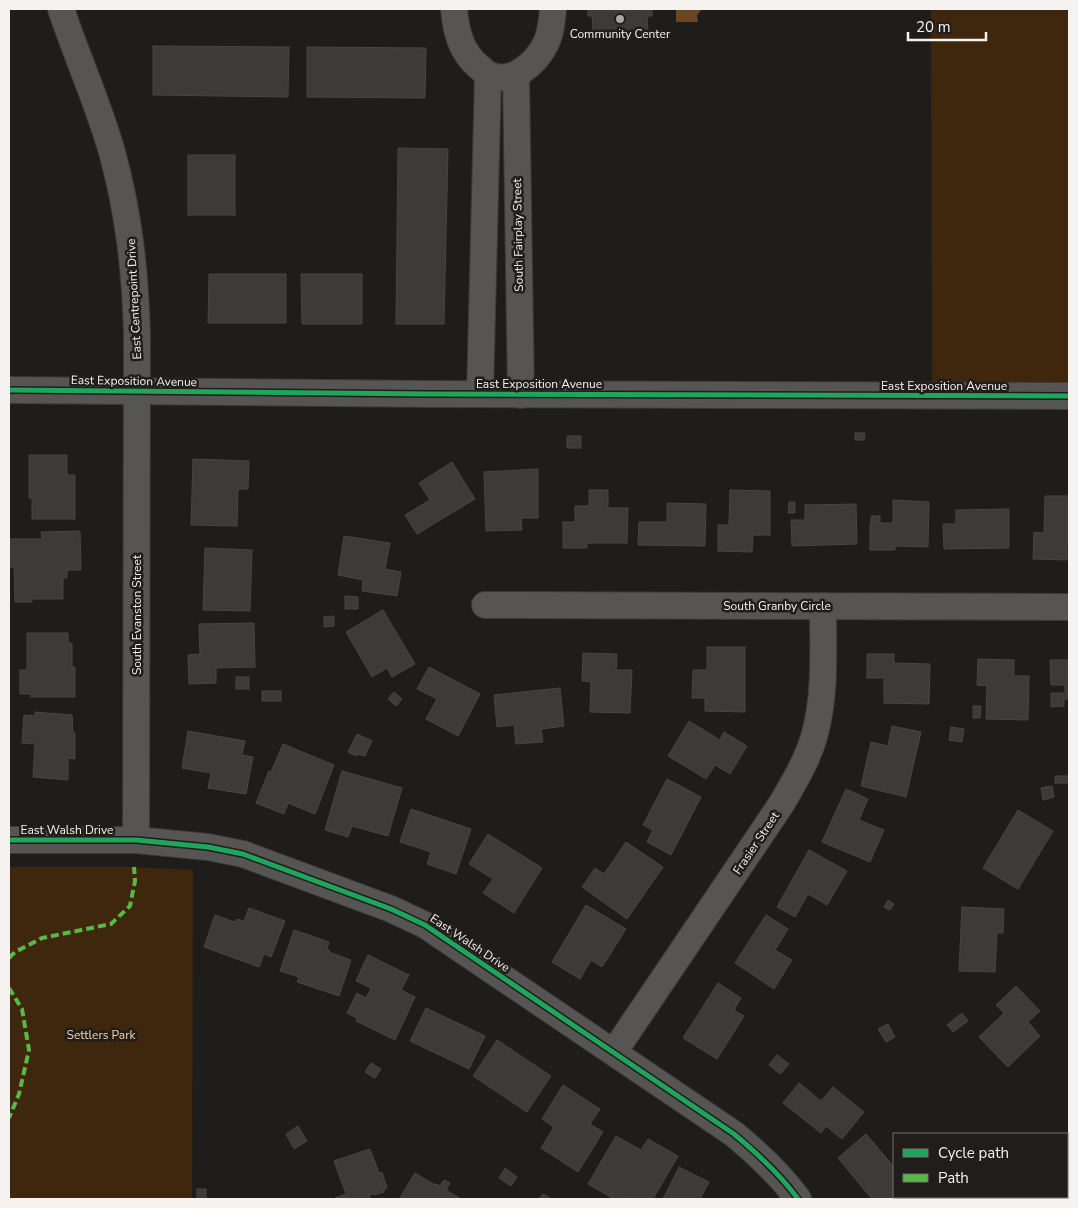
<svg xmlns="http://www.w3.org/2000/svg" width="1078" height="1208" font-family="'Nunito Sans',sans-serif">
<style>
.green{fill:#3f270d}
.water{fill:#6c4623}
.building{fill:#3c3b39;stroke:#484645}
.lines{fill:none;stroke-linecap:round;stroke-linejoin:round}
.minor-casing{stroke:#3b3a38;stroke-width:28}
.minor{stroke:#565554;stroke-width:26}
.quiet{stroke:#58b947;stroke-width:4;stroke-dasharray:8 4;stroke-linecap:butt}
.cycleway-casing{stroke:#201d1a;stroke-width:8}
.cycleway{stroke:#20a55d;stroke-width:5}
.poi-dot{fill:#aaa7a5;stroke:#201d1a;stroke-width:2}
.labels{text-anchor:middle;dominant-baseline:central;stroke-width:5;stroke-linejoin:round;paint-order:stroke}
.poi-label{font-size:12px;fill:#f5f2f0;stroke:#201d1a}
.street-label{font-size:12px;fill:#f5f2f0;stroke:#201d1a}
.park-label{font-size:12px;fill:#fbd2b0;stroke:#201d1a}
</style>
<rect width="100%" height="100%" fill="#1f1d1b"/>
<g class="green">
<path d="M931 9H1069V396L932 395Z"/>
<path d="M9 867H134L193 870 192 1199H9Z"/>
</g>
<path class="water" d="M676 9H702L697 15 698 22H676Z"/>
<g class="building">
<path d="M588 9H652V16H647L648 31H593L592 16H588Z"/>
<path d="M153 46 289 47 288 97 153 95Z"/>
<path d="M307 47 426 48 425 98 307 97Z"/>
<path d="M398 148 448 149 444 324H396Z"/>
<rect x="188" y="155" width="47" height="60"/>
<path d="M209 274H286V323H208Z"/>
<path d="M301 274H362V324H302Z"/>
<path d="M855 433H865L864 440H855Z"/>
<rect x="567" y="436" width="14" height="12"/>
<path d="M29 455H67V475H75V519H32V498H29Z"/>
<path d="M193 459 249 461 248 489H238L237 526 191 525Z"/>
<path d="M452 462 475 499 417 534 405 515 430 500 419 483Z"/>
<path d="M538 469V518H521L522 530 486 531 484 472Z"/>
<path d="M589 490H608V508H628L627 543H587V548H563V522H575V506H589Z"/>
<path d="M730 490 770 491V535H753L752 552 718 551V525H729Z"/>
<path d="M1045 496H1069V543H1067V560L1033 559 1034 532 1044 533Z"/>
<path d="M893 500 929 502 928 547 895 546V550H870V523H893Z"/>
<path d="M789 502H795V513H788Z"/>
<path d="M667 503 706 504 705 546 638 545 639 522H667Z"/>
<path d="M856 504 857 544 792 546 791 520H805V505Z"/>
<path d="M1009 509V548L944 549 943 524H956V510Z"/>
<rect x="871" y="516" width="9" height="6"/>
<path d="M80 531 81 570H67V578H63V599H32V602H15L14 567H9V539H42L41 532Z"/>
<path d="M344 536 390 543 385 569 401 572 397 596 362 591 363 580 338 575Z"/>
<path d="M205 548 252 550 250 611 203 610Z"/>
<path d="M345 596 358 597V609H345Z"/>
<path d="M383 610 415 664 392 677 387 668 372 677 346 632Z"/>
<path d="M334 616V626L324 627V617Z"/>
<path d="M254 623 255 667 216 668V683L189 684 188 655 200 654 199 624Z"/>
<path d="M27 633H68V643H72V667H75V697H31V694H20V670H27Z"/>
<path d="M707 647H745V712L705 711V698H692L693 670H707Z"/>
<path d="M583 653 617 654 616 670H632L630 713 590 712 591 682 582 681Z"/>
<path d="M867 654H894V663L930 664 929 704 884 703V678H867Z"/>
<path d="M978 659 1014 660V676H1029L1028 720 986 719 987 686 977 685Z"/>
<path d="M1050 660H1069V699H1065V685H1051Z"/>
<path d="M429 667 480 694 458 736 426 719 437 699 417 689Z"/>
<rect x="236" y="677" width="13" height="12"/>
<path d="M560 688 564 726 541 729 543 742 516 744 514 725 497 727 494 695Z"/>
<rect x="262" y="691" width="19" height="10"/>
<path d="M394 692 402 699 396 706 388 699Z"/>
<path d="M1051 693H1064V706L1051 707Z"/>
<path d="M973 706H981L980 718H973Z"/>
<path d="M35 712 72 715 73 733H75V759L68 758V780L33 777 35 744 22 743 24 715 35 716Z"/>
<path d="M689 721 720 740 724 732 747 746 730 774 715 765 706 779 668 756Z"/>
<path d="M892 726 921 732 906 797 861 786 871 742 888 746Z"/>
<path d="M951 727 964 729 962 742 949 740Z"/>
<path d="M188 731 245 741 242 755 253 757 246 794 208 788 211 773 182 768Z"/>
<path d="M357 734 372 741 365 756 357 754 356 756 348 752Z"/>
<path d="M283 744 334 765 315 814 288 803 284 814 256 803 269 771 271 772Z"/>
<path d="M342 771 402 788 388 836 352 826 348 837 325 830Z"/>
<rect x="1055" y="776" width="13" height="7"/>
<path d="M667 779 701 797 671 855 647 842 653 830 643 825Z"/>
<path d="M1052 786 1054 797 1043 800 1041 788Z"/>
<path d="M846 789 868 799 859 820 884 830 870 862 822 842Z"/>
<path d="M411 809 471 829 456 874 427 864 431 852 400 842Z"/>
<path d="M1018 810 1053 831 1018 889 983 868Z"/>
<path d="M488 834 542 868 514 913 483 893 493 879 469 864Z"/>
<path d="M626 842 663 867 627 919 582 887 595 868 604 874Z"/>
<path d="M809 850 847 871 827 905 808 894 795 917 777 907Z"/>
<path d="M888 900 894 904 890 910 884 907Z"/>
<path d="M586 905 626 929 602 967 591 960 580 979 552 962Z"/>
<path d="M962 907 1004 909 1003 933H997L995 972 959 971Z"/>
<path d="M249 908 285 921 271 957 264 954 259 967 204 947 215 915 235 922 237 919 244 921Z"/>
<path d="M766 915 788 929 775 950 792 960 774 989 735 963Z"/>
<path d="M294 930 329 942 327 949 330 951 329 952 351 960 339 996 297 982 299 977 280 971Z"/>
<path d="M368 955 409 975 401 990 415 997 395 1040 356 1021 357 1018 347 1013 357 993 366 998 371 988 356 981Z"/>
<path d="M718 983 741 998 734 1010 744 1016 717 1059 683 1038Z"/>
<path d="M1016 986 1040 1011 1028 1022 1040 1036 1008 1067 979 1037 1004 1013 996 1005Z"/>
<path d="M426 1008 485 1036 469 1069 410 1041Z"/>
<path d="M962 1013 968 1021 953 1032 947 1025Z"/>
<path d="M888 1024 895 1037 886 1042 878 1029Z"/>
<path d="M497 1040 551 1076 527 1112 473 1076Z"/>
<path d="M777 1055 789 1064 780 1074 769 1065Z"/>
<path d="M371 1063 381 1069 375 1078 365 1072Z"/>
<path d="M799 1083 821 1101 833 1087 864 1112 842 1139 826 1126 821 1133 783 1103Z"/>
<path d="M563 1085 600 1109 590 1124 603 1132 578 1172 541 1148 554 1127 542 1119Z"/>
<path d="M298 1126 307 1141 294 1149 286 1134Z"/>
<path d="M866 1134 894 1167V1196L890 1199H872L838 1158Z"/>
<path d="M616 1136 641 1150 648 1139 678 1156 653 1199H627L624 1197 623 1199H614L588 1184Z"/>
<path d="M370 1149 379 1173 382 1172 387 1188 384 1189V1192L374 1195 373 1194 369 1195 371 1199H336L335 1198 346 1194 334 1161Z"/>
<path d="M679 1167 709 1182 700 1199H663Z"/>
<path d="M505 1168 517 1177 511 1186 499 1178Z"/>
<path d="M415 1173 435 1185 436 1184 440 1186 444 1180 450 1183 446 1190 461 1199H399Z"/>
<rect x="197" y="1189" width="9" height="10"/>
<path d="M543 1194 550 1198 551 1199H539Z"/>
<path d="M994 1197H1055L1056 1199H995Z"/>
</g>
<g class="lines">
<defs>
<g id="minor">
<path d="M61 9C77 57 98 103 112 152 129 214 135 270 137 333L136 840"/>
<path d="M454 9C456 32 461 52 479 67 482 69 485 73 488 74 511 87 537 62 546 43 551 33 552 20 553 9"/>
<path d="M516 75 521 395"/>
<path d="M9 390 431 394 1069 396"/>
<path d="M480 394 488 75"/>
<path d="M485 605 1069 607"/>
<path d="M9 840H136L208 847 243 854 391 909 425 925 734 1134C758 1154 780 1174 798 1199"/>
<path d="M614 1052 782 803C794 782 807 761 814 737 826 695 823 650 823 606"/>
</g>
</defs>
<use href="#minor" class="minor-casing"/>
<use href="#minor" class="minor"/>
<g class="quiet">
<path d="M9 958 15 952 42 938 111 924 130 906 135 881 134 867"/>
<path d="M9 988 22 1009 29 1050 19 1094 9 1118"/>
</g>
<defs>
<g id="cycleway">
<path d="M9 390 431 394 1069 396"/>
<path d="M9 840H136L208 847 243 854 391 909 425 925 734 1134C758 1154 780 1174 798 1199"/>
</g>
</defs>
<use href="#cycleway" class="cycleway-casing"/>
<use href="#cycleway" class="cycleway"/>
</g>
<circle class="poi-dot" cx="620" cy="19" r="5"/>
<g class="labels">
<g class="poi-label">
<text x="620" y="34">Community Center</text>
</g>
<g class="street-label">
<text transform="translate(518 235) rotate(-91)">South Fairplay Street</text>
<text transform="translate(134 299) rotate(-93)">East Centrepoint Drive</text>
<text transform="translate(134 381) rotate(1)">East Exposition Avenue</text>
<text x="539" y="384">East Exposition Avenue</text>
<text x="944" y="386">East Exposition Avenue</text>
<text x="777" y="606">South Granby Circle</text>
<text transform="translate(137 615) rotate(-90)">South Evanston Street</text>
<text x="67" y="830">East Walsh Drive</text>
<text transform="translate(756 843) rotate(-56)">Frasier Street</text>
<text transform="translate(470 943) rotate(34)">East Walsh Drive</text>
</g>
<g class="park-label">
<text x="101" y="1035">Settlers Park</text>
</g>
</g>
<rect width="1078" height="1208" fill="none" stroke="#f5f2f0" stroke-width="20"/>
<rect x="893" y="1133" width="175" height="65" fill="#201d1a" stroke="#757270"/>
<rect x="903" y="1149" width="25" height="8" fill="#20a55d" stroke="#757270"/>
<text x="938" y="1158" font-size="15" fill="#f5f2f0">Cycle path</text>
<rect x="903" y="1174" width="25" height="8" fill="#58b947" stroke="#757270"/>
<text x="938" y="1183" font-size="15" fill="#f5f2f0">Path</text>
<path d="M908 32v8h78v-8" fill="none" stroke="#f5f2f0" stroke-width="2.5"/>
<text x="916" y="32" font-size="15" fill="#f5f2f0" stroke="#201d1a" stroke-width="4" paint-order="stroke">20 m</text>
</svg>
